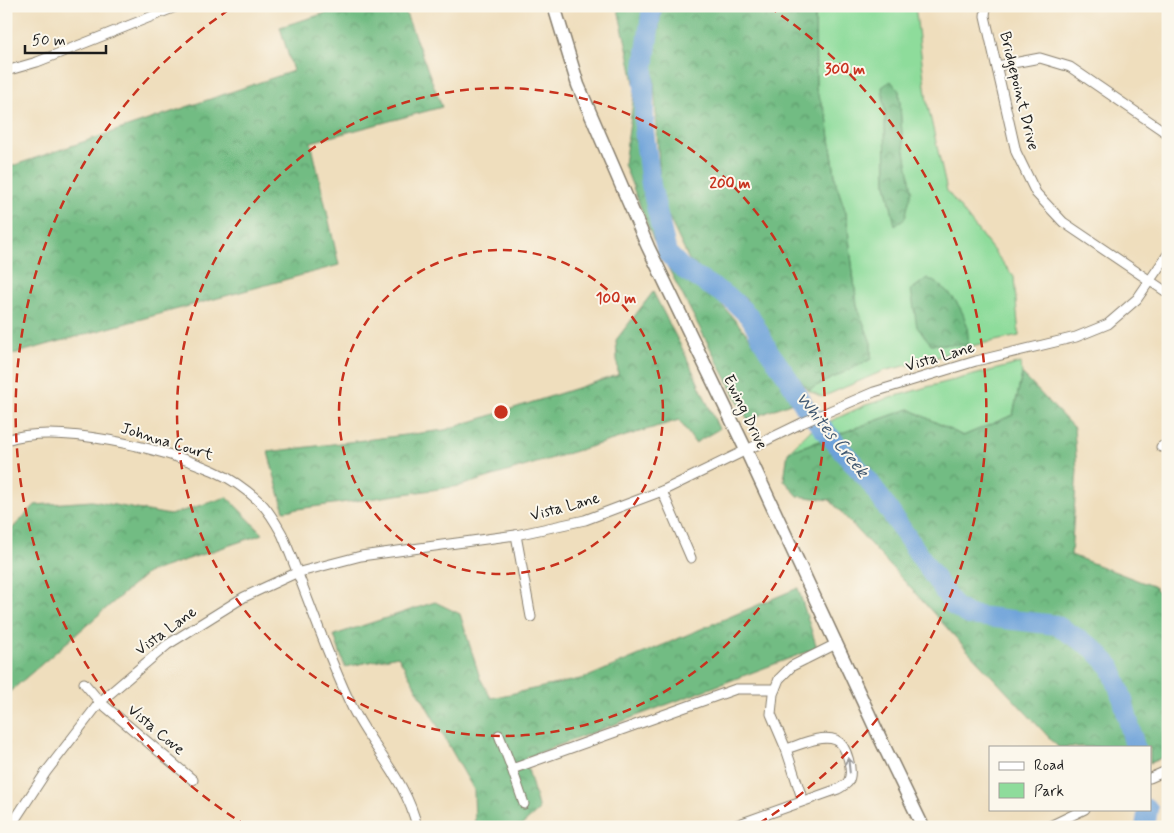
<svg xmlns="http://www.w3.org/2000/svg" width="1174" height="833" font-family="Mynerve,sans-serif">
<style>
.green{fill:#8edc9b;stroke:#557c5c;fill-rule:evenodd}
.forest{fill:url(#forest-crowns);stroke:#476c50}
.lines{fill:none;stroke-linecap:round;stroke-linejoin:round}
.river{stroke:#6ca1d9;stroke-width:20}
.street-casing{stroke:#867d6c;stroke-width:11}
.secondary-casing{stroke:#867d6c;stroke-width:15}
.street{stroke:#fff;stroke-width:9}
.secondary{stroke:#fff;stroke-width:12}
.oneway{stroke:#999}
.ring{fill:none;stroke:#c8321e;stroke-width:2.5;stroke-dasharray:9 6}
.labels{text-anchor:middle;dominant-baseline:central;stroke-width:4;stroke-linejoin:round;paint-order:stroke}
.street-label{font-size:16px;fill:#1c1c1c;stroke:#fbf7ec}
.water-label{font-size:18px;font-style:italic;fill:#405871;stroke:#fbf7ec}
.centre{fill:#c8321e;stroke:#fbf7ec;stroke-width:2.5}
.ring-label{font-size:15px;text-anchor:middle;font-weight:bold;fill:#c8321e;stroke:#fbf7ec;stroke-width:4;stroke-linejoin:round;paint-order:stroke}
</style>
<defs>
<pattern id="forest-crowns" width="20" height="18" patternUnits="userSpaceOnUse" patternTransform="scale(1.25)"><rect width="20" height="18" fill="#72bc83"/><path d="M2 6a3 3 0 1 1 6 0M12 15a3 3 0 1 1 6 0" fill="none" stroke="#5d986a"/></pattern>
</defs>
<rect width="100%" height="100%" fill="#fbf7ec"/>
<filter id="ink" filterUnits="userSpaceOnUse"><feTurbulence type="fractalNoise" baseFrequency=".02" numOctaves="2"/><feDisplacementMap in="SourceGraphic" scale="10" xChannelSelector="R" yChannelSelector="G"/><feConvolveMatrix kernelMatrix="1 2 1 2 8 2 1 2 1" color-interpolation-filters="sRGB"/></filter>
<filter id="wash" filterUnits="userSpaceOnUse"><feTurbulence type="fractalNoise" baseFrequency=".0096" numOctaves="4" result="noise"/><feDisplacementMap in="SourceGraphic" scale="20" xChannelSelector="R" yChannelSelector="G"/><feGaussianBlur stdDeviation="1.12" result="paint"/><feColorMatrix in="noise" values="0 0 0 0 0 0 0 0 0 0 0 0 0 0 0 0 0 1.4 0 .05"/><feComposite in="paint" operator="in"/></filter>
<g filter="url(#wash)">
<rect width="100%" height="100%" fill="#efdebd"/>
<g class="green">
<path d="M815 6H915L927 102 947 191 1014 277 1019 336 961 348 930 360 883 371 822 397 808 390 871 359V343L857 306 846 213 836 183 827 116 816 91ZM899 91 902 134 895 224 886 184 885 112Z"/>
<path d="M1021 363 1022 374 1013 415 963 436 909 409 788 452 811 430 866 405 927 387Z"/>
</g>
<g class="forest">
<path d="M349 6H403L442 107 311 142 339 265 6 356V168L293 71 280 27Z"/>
<path d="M617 6H646L639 73 640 162 655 233 670 264 715 297 765 355 795 401 748 420 652 237 624 164 635 88 628 52Z"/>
<path d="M662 6H815L816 90 827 116 836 183 846 213 857 306 871 343V359L808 390 781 354 746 299 690 262 661 201 653 63Z"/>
<path d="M891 81 899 91 902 134 912 190 905 218 895 225 886 184 885 112 882 87Z"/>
<path d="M927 278C954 291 970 315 968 345L931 344 917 327 911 290Z"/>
<path d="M653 292 685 354 719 429 695 443 679 420 460 486 284 511 268 452 445 430 618 375 616 340Z"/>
<path d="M1022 374 1074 428 1077 470 1071 555 1155 587 1168 610V755L1150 763V747H1058L969 652 830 500 798 496 784 480 788 452 909 409 963 436 1013 415Z"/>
<path d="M227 497 263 534 147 573 6 695V535L35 505 92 501 170 515Z"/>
<path d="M798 588 817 648 525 758 539 810 520 827H475L474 790 398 656 345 667 334 635 435 602 460 614 480 678 491 698 585 678Z"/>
</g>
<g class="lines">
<g class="river">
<path d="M652 6 644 68V131L651 185 667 253 683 269 730 298 751 318 768 350 788 378 806 409 869 481 954 606 969 615 1056 625 1093 648 1111 667 1123 700 1135 747"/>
<path d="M1145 827 1148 809"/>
</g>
</g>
</g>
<g filter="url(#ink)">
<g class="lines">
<defs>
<g id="street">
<path d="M986 6 985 16 1016 152 1036 193 1063 222 1168 293"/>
<path d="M997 66 1040 58 1070 67 1168 134"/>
<path d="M6 71 37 62 178 6"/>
<path d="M6 440C58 422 164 449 214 471 230 478 248 491 261 503 270 512 276 523 282 534 306 591 325 651 352 707 372 748 407 781 417 827"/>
<path d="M1161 447 1168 443"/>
<path d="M662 491 691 558"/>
<path d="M516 535 531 617"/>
<path d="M84 683 100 702 193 780"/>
<path d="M499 735 512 769 736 689H775"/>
<path d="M512 769 524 804"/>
<path d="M1150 778 1168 770"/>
<path d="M803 801 786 749 771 714 773 694 779 679 792 666 836 644"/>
<path d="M10 827 46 772 100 702 167 645 244 597 296 573 361 556 516 535 585 520 662 491 802 423 874 392 976 361 1076 337 1108 324 1137 299 1168 254"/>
<path d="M731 827 838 789C841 787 846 785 848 782 854 772 847 745 836 740 821 734 800 745 786 749"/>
<path d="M1048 827 1085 809"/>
</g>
<path id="secondary" d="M554 6 578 85 648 247 746 450 880 738 923 827"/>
</defs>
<use href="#street" class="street-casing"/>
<use href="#secondary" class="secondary-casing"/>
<use href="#street" class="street"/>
<use href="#secondary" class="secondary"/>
</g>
<defs><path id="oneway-shaft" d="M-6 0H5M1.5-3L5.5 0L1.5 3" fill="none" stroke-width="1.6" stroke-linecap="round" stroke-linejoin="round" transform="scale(1.25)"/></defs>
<use class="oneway" href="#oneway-shaft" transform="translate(849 765) rotate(-96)"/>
</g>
<g class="ring">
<circle cx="501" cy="412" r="162"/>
<circle cx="501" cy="412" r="324"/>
<path d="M247 826A486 486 0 0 1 233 7M769 7A486 486 0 0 1 755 826"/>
</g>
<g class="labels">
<g class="street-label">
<text transform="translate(1019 91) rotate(76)">Bridgepoint Drive</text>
<text transform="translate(940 357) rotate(-16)">Vista Lane</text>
<text transform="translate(745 412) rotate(64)">Ewing Drive</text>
<text transform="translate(167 442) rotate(17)">Johnna Court</text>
<text transform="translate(565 507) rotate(-15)">Vista Lane</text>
<text transform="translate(166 631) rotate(-36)">Vista Lane</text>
<text transform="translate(156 730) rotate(40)">Vista Cove</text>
</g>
<g class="water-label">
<text transform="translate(832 435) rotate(51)">Whites Creek</text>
</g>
</g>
<circle cx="501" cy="412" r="8" class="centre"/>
<g class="ring-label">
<text x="845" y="74">300 m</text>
<text x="730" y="188">200 m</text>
<text x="616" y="303">100 m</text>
</g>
<rect width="1174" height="833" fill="none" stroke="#fbf7ec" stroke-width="25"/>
<rect x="989" y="746" width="162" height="65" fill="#fbf7ec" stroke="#a29f99"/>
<rect x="999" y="762" width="25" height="8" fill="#ffffff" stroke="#a29f99"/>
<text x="1034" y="770" font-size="15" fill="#1c1c1c">Road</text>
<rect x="999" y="783" width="25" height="15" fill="#8edc9b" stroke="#a29f99"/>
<text x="1034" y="796" font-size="15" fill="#1c1c1c">Park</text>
<path d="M25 45v8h81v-8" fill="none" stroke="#1c1c1c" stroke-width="2.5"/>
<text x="32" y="45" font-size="15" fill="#1c1c1c" stroke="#fbf7ec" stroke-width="4" paint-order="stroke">50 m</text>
</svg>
